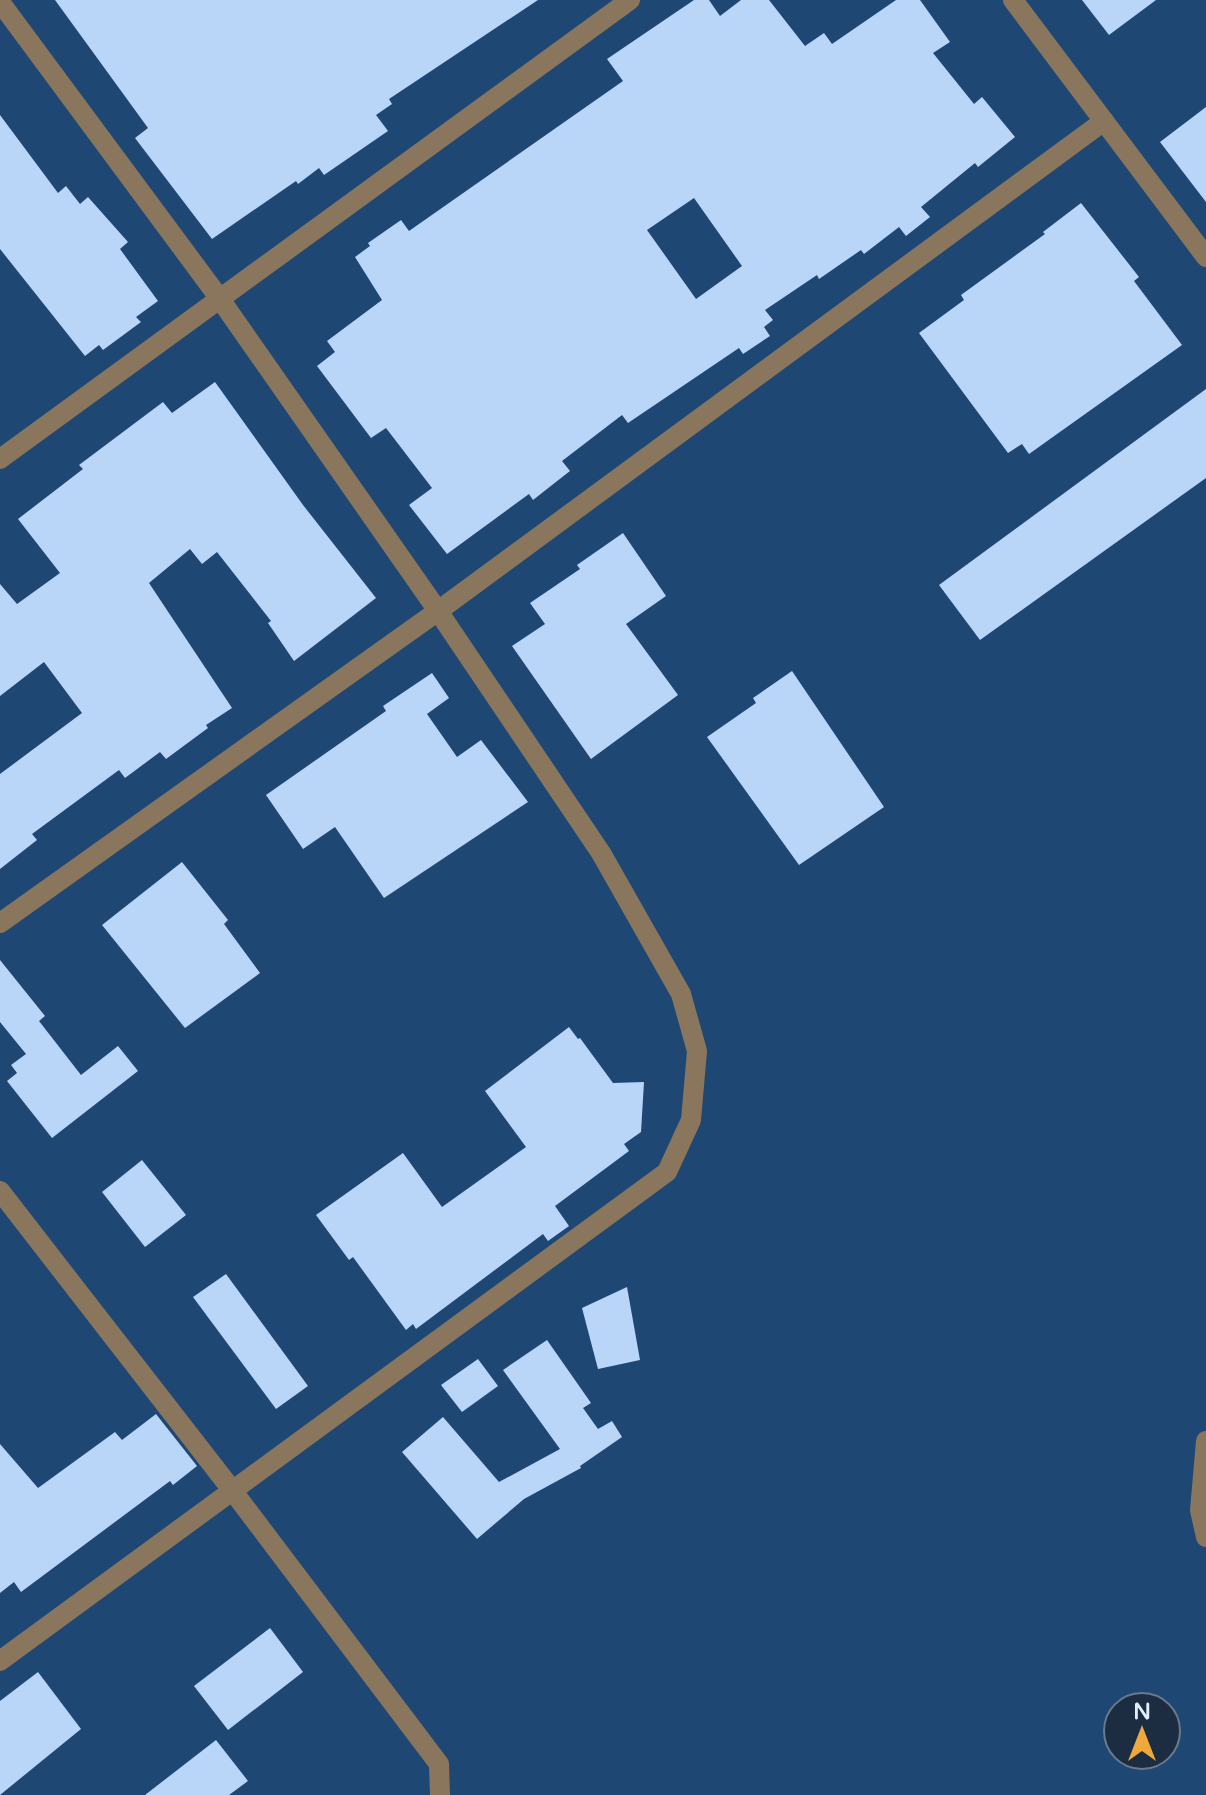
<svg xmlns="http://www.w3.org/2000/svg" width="1206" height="1795" font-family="'Varela Round',sans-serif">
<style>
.building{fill:#b9d6f9;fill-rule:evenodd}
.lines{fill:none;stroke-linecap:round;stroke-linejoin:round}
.street{stroke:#89765d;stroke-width:20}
</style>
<rect width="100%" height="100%" fill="#1f4774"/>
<g class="building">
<path d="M55 0H538L389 99 392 104 376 115 388 131 324 175 319 168 298 184 296 181 212 239 135 138 148 128Z"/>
<path d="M694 0H709L720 16 741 0H769L805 46 824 33 832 44 896 0H920L950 42 933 53 974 104 982 97 1015 137 978 167 975 163 921 207 930 217 906 236 899 227 864 254 861 250 819 279 817 275 765 310 773 320 764 327 770 336 743 354 739 348 628 423 622 415 562 461 570 471 561 478 533 500 529 494 447 554 409 505 432 488 386 428 371 438 317 366 335 352 327 341 382 300 355 257 370 246 368 243 401 220 409 231 623 81 607 59ZM694 198 742 266 696 299 647 230Z"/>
<path d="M1082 0H1156L1109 35Z"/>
<path d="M1206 107V202L1160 142Z"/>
<path d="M0 115 58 193 66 186 80 204 88 197 128 242 120 249 158 301 136 317 141 322 103 350 99 345 85 356 0 249Z"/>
<path d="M1081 203 1139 277 1134 281 1182 345 1029 454 1022 444 1008 453 919 333 964 300 961 295 1045 234 1043 232Z"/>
<path d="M215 382 303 505 376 598 294 661 268 623 271 621 217 552 202 564 190 549 149 583 232 708 206 725 208 728 166 759 160 752 125 778 119 770 32 834 37 840 0 869V774L82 713 44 662 0 696V584L17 604 60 573 18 519 83 469 79 465 163 402 172 413Z"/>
<path d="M1206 389V478L980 640 939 585Z"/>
<path d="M623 533 666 596 626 624 678 695 591 759 512 646 545 624 530 603 580 569 577 565Z"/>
<path d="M792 671 884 807 799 865 707 737 756 703 753 698Z"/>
<path d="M432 673 449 698 427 714 457 757 481 740 528 802 384 898 335 827 303 849 266 795 386 711 383 706Z"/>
<path d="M182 862 228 920 224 924 260 973 185 1028 102 925Z"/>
<path d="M0 960 45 1016 39 1021 81 1075 118 1046 138 1071 52 1138 7 1081 17 1073 11 1065 26 1054 0 1022Z"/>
<path d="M569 1027 578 1039 580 1038 613 1083 644 1082 641 1132 624 1144 629 1151 555 1206 569 1226 548 1241 543 1234 416 1329 413 1324 406 1330 353 1257 349 1260 316 1215 403 1153 442 1207 526 1147 485 1091Z"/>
<path d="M142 1160 186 1215 145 1247 102 1192Z"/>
<path d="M226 1274 308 1386 276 1409 193 1297Z"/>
<path d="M627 1287 640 1360 598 1369 582 1308Z"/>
<path d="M547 1340 591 1403 583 1408 598 1429 612 1421 622 1437 580 1466 581 1468 524 1499 477 1539 402 1452 443 1417 499 1482 560 1449 503 1370Z"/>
<path d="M478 1359 498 1386 462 1412 441 1385Z"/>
<path d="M156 1414 197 1466 173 1485 170 1481 21 1592 14 1582 0 1593V1444L38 1488 115 1432 122 1440Z"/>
<path d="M270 1628 303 1672 228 1730 194 1686Z"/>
<path d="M38 1672 81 1729 0 1795V1701Z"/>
<path d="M216 1740 248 1781 229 1795H145Z"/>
</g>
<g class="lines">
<g class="street">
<path d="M1013 0 1206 257"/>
<path d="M0 2 220 299 438 611 601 853 681 994 697 1051 691 1120 667 1172 0 1661"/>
<path d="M0 459 630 0"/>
<path d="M0 923 438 611 1104 121"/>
<path d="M0 1191 232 1490 439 1764 440 1795"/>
<path d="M1206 1441 1200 1510 1206 1537"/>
</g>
</g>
<g transform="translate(1142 1731)"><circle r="38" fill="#1c2d42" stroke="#6a7a8d" stroke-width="2"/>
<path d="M0-6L14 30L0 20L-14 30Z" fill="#eea83c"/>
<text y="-12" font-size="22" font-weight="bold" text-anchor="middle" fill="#e0eefe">N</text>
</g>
</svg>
